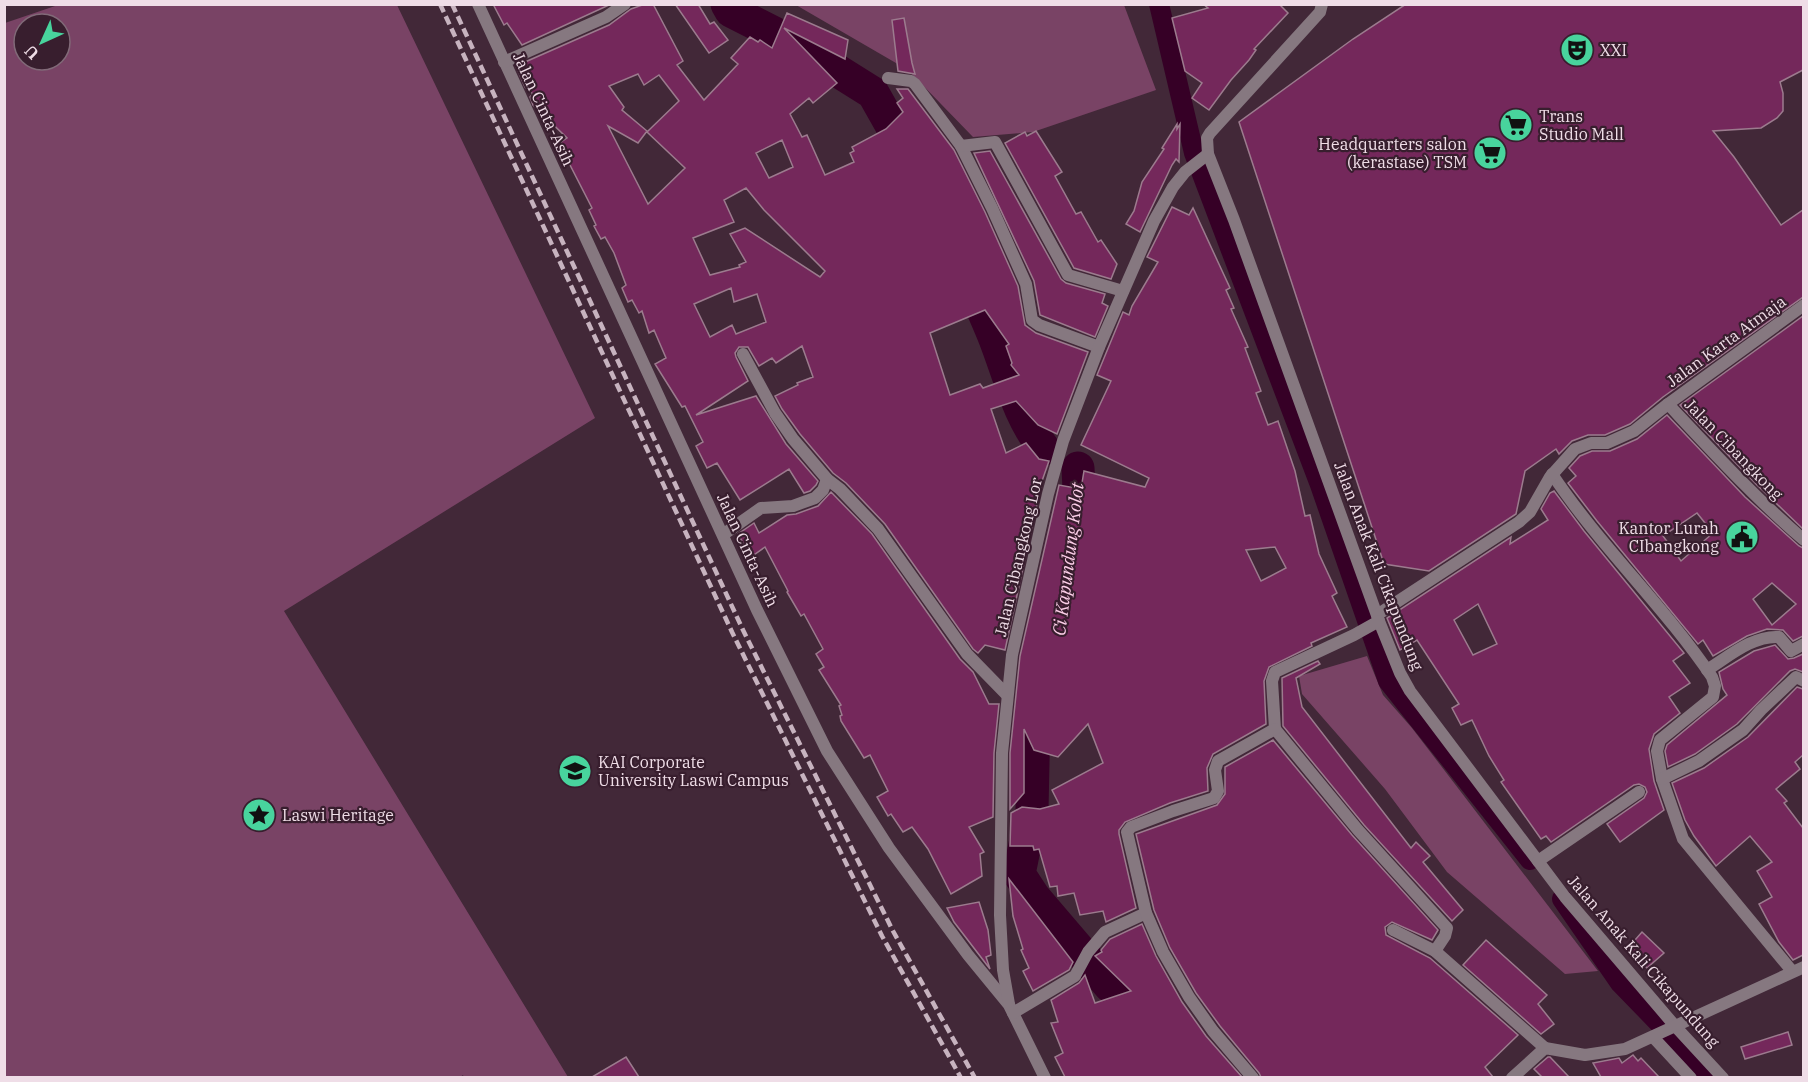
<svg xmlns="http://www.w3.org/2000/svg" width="1808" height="1082" font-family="'IBM Plex Serif',serif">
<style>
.green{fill:#794365;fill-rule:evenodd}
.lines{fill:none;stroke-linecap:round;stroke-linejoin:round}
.canal{stroke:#360026;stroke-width:20}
.river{stroke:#360026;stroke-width:33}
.building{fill:#74285b;stroke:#9c7b8e;stroke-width:1.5;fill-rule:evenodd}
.street{stroke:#867880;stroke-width:12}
.rail{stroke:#c7b3bf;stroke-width:4.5;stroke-dasharray:9 4.5;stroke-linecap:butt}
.labels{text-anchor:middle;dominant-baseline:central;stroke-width:4.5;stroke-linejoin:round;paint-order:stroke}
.poi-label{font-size:16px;fill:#efdde7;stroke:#381e2e;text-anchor:start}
.street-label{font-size:16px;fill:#efdde7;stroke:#381e2e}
.water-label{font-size:18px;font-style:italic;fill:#fdcfe9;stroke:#381e2e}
</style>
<rect width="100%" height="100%" fill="#422838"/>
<g class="green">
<path d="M58 5H397L595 418 284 611 568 1077 464 1078 463 1075 459 1078 5 1077V23ZM24 24H60V60H24Z"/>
<path d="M796 5H1124L1156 90 1033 132 973 137 908 70Z"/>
<path d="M1367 656 1383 695 1412 728 1598 971 1565 974 1447 872 1385 789 1302 694 1299 676Z"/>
</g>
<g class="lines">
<g class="canal">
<path d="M1159 4 1194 153 1320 485 1388 681 1530 860"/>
<path d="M1562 899 1620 983 1712 1078"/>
</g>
<g class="river">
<path d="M727 4 731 11 790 41 873 93 912 162"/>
<path d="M965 270C975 293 986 316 995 339 1010 378 1018 415 1044 449"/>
<path d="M1070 533 1079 489 1078 468"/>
<path d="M1038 703 1034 715 1032 810 1019 874 1034 897 1110 986 1153 1013 1200 1078"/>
</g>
</g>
<g class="building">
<path d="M493 4H608L609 5 522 45 507 23 504 25Z"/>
<path d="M645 4H653L683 61 677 65 704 100 738 64 731 58 750 37 758 42 760 40 772 48 787 13 848 40 845 59 784 28 837 83 813 103 809 98 790 114 802 137 807 135 825 175 854 162 850 153 854 151 852 147 886 129 903 112 897 103 903 98 897 89H908L954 150 985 212 1018 286 1025 325 1036 333 1088 352 1057 434 1038 425 1016 401 991 409 1006 453 1026 443 1039 459 1049 461 1042 481 1005 650 985 645 978 653 973 649 885 524 846 483 833 473 800 434 782 409 775 396 798 385 797 383 813 377 802 346 776 363 772 358 759 366 748 347H739L735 353 736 357 748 381 696 415 756 396 786 444 818 481 816 485 810 491 804 493 789 469 740 500 717 463 707 468 696 446 703 442 685 406 682 407 655 364 666 358 654 330 649 333 642 311 639 313 632 300 628 302 622 288 626 285 614 253 605 237 601 239 594 226 596 225 589 210 592 208 568 161 570 160 561 142 567 138 533 105 530 97 533 94 525 87 516 66 609 25 631 9ZM638 74 644 85 659 75 679 101 647 132 685 168 648 204 608 126 638 143 647 131 622 110 624 107 609 86ZM782 140 793 167 769 178 756 153ZM746 188 764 210 825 271 820 277 745 228 730 234 746 262 739 265 740 267 710 275 693 238 734 222 724 200ZM731 288 734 302 757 294 766 322 736 334 732 325 710 337 694 304ZM985 310 1009 344 1006 346 1012 363 1011 365 1019 375 983 388 980 384 950 395 930 333Z"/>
<path d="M675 4H698L710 24 714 22 728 40 709 53Z"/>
<path d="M1203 4H1279L1288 13 1254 49 1256 50 1249 60 1231 80 1209 110 1192 98 1202 83 1185 71 1172 18 1208 8Z"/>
<path d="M1406 4H1803V70L1780 82 1783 93V111L1777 118 1761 128 1713 131 1734 157 1781 225 1803 210V297L1663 397 1630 424 1605 435H1588L1572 441 1559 454 1556 449 1525 471 1516 514 1429 571 1384 564 1239 122 1353 39Z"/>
<path d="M904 18 912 63 915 74 898 71 892 20Z"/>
<path d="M1177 124V129L1180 124 1179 162 1176 159 1172 165 1140 232 1126 224 1134 211 1142 182 1164 149 1162 148Z"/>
<path d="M1036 131 1062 172 1055 176 1076 214 1081 212 1098 242 1101 240 1117 264 1111 279 1074 268 1005 143 1025 132 1027 136Z"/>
<path d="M990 151 1061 279 1066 283 1105 294 1102 303 1108 306 1095 337 1040 315 1034 281 974 153Z"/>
<path d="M1172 207 1189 215 1193 208 1230 288 1226 290 1234 308 1231 309 1248 347 1245 348 1261 391 1256 393 1268 425 1278 421 1295 471 1305 516 1310 515 1319 554 1337 593 1332 596 1347 627 1311 643 1312 646 1269 667 1264 681 1266 724 1213 754 1207 768 1208 791 1170 803 1125 822 1119 830V834L1136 908 1106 922 1103 911 1080 915 1074 893 1058 896 1057 886 1050 887 1039 849 1034 850 1033 846H1010L1011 813 1022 807 1040 809 1059 804 1052 790 1103 763 1088 724 1058 757 1034 750 1024 729V793L1010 809V753L1020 656 1059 485 1081 489 1084 471 1145 487 1149 478 1081 445 1111 381 1097 375 1123 312 1129 315 1132 306 1158 262 1147 257ZM1275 547 1286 568 1261 581 1246 550Z"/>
<path d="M1803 316V529L1757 485 1680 405Z"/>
<path d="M1667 415 1745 497 1799 546 1803 548V636L1793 641 1783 630 1767 629 1747 636 1713 656 1703 640 1698 644 1597 521 1568 483 1576 476 1569 468 1580 456 1592 451H1610L1637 439ZM1697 513 1713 533 1681 561 1663 536ZM1772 583 1796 604 1772 625 1753 599Z"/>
<path d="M1554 491 1584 531 1684 653 1673 661 1690 683 1669 697 1680 713 1654 734 1649 749 1654 781 1664 810 1620 842 1607 824 1644 798 1647 792 1645 787 1639 784 1634 785 1551 842 1546 836 1541 839 1501 782 1504 780 1489 756 1472 720 1461 725 1452 708 1459 704 1417 640 1400 650 1387 618 1511 537 1510 544 1548 520 1541 509 1550 493ZM1478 604 1497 644 1473 655 1454 620Z"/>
<path d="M831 492 872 534 960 659 973 672 989 704H999L994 753 993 817 969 827 984 852 980 854 982 876 951 894 928 849 912 827 903 832 891 814 888 816 877 797 888 791 870 755 864 758 841 721 840 716 842 715 839 706 841 705 819 670 824 667 816 654 823 649 804 614 801 616 787 592 788 591 765 547 751 557 738 534 754 523 759 533 787 515 796 514 818 506Z"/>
<path d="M1775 645 1788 659 1794 658 1803 654V672L1795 669 1790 671 1737 724 1695 754 1668 767 1665 751 1667 745 1727 695 1723 689 1719 672 1754 651Z"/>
<path d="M1318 661 1320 664 1296 678 1302 707 1411 848 1416 842 1430 856 1423 862 1463 910 1452 921 1364 825 1283 726 1282 678Z"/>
<path d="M1797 687 1803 689V755L1795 762 1800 769 1776 789 1787 801 1784 803 1803 828V955L1793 960 1779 942 1759 904 1772 897 1757 871 1772 862 1750 836 1716 866 1694 836 1685 820 1672 783 1704 768 1748 737Z"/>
<path d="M1273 740 1352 835 1438 930 1432 940 1392 922 1385 927 1386 935 1430 958 1518 1035 1485 1067 1493 1077H1261L1259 1073 1220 1026 1196 993 1170 948 1154 910 1136 834 1217 805 1225 794V767Z"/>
<path d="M1009 879 1073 962 1069 970 1033 991 1023 971 1029 968 1021 950 1023 949 1013 916Z"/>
<path d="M979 902 988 930 991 955 986 957 990 969 954 922 947 908Z"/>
<path d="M1142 924 1156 956 1182 1002 1206 1036 1242 1077H1065L1055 1057 1063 1053 1051 1023 1058 1022 1051 1000 1079 983 1085 975 1095 1003 1131 991 1095 956 1102 952 1101 950 1110 939Z"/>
<path d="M1642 932 1664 953 1647 968 1628 948Z"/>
<path d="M1486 940 1547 995 1538 1004 1554 1024 1541 1034 1463 965Z"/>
<path d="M1788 1032 1792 1045 1745 1059 1741 1047Z"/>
<path d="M1633 1055 1638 1061 1641 1058 1659 1077H1601L1593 1063 1619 1058 1622 1063Z"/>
<path d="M626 1057 639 1077H592Z"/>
<path d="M1548 1057H1550L1569 1077H1542L1534 1069Z"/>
</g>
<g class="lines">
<g class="street">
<path d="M478 4 757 610 827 751 889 848 968 955 1009 1005 1045 1078"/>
<path d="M1322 4 1320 12 1210 133 1207 138 1208 154 1234 220 1379 621 1400 673 1410 691 1565 897 1675 1026 1723 1078"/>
<path d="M504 62 606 17 625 4"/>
<path d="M888 78 911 81 915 84 961 146 992 208 1026 284 1032 320 1039 325 1099 347"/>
<path d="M961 146 995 142 1068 275 1123 291"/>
<path d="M743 354 775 413 793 439 827 479 840 489 878 529 967 654 1007 695"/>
<path d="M1668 404C1712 451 1755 498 1804 540"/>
<path d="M1552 474C1600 546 1664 606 1712 677L1715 686 1713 697 1660 740 1657 751 1662 779 1683 839 1792 971"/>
<path d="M724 534 761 508 793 506 815 498 823 490 827 479"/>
<path d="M1377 615 1519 522 1530 512 1550 477 1575 449 1591 443H1607L1634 431 1668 404 1804 305"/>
<path d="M1379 621 1354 635 1275 672 1272 681 1275 729 1358 830 1447 928 1445 936 1435 951 1545 1048"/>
<path d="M1707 670C1728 657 1753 635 1779 637L1791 651 1804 644"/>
<path d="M1662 779 1699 761 1743 730 1761 710 1796 677 1804 681"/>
<path d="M1538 861 1639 792"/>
<path d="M1393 930 1435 951"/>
<path d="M1009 1004 1003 970 1000 915 1002 753 1012 655 1048 494 1063 441 1099 347 1154 221 1173 187 1185 172 1208 154"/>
<path d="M1013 1013 1075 976 1088 952 1105 932 1146 913"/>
<path d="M1653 1037 1691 1078"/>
<path d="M1253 1078 1213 1031 1189 997 1163 952 1146 913 1127 832 1131 827 1173 811 1214 798 1218 791 1215 770 1218 761 1275 729"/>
<path d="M1512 1078 1545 1048 1585 1055 1625 1049 1804 967"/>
</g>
<g class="rail">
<path d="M440 4 732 632 882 936 961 1078"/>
<path d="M452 4 743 630 893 931 975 1078"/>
</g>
</g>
<defs>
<symbol id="theatre-disc" viewBox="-11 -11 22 22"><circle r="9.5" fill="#48d49d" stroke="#381e2e"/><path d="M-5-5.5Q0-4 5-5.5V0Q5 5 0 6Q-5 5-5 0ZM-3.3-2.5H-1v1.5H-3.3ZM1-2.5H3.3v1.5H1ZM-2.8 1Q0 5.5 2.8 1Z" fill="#111"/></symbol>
<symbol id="supermarket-disc" viewBox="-11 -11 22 22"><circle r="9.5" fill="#48d49d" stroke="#381e2e"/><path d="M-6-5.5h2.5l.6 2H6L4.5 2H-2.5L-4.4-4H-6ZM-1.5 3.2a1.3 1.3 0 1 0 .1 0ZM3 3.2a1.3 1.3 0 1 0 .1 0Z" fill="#111"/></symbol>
<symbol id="civic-disc" viewBox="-11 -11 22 22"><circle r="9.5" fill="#48d49d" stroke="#381e2e"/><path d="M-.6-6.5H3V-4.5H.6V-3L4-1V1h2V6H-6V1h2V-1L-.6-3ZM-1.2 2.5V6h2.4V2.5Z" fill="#111"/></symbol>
<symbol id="university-disc" viewBox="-11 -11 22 22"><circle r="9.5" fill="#48d49d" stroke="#381e2e"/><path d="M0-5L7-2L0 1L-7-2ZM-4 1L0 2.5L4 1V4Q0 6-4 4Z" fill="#111"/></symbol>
<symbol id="sight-disc" viewBox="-11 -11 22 22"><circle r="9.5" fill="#48d49d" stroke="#381e2e"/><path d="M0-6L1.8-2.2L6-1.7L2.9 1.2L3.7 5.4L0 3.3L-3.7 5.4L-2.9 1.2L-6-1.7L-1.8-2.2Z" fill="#111"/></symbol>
</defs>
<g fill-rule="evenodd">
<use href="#theatre-disc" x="1558" y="31" width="38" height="38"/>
<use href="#supermarket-disc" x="1497" y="106" width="38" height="38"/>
<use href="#supermarket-disc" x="1471" y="134" width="38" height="38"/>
<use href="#civic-disc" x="1723" y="518" width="38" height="38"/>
<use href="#university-disc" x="556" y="752" width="38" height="38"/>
<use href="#sight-disc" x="240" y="796" width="38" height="38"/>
</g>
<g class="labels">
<g class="poi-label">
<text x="1600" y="50">XXI</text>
<text x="1539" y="116">Trans<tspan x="1539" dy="18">Studio Mall</tspan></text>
<text x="1467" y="144" text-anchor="end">Headquarters salon<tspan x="1467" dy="18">(kerastase) TSM</tspan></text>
<text x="1719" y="528" text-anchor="end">Kantor Lurah<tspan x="1719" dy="18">CIbangkong</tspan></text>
<text x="598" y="762">KAI Corporate<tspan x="598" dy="18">University Laswi Campus</tspan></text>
<text x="282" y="815">Laswi Heritage</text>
</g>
<g class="street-label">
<text transform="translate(544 109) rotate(65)">Jalan Cinta-Asih</text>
<text transform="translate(1726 341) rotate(-36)">Jalan Karta Atmaja</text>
<text transform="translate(1734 449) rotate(46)">Jalan Cibangkong</text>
<text transform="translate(748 550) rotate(65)">Jalan Cinta-Asih</text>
<text transform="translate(1018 557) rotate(-77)">Jalan Cibangkong Lor</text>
<text transform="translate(1379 566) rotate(69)">Jalan Anak Kali Cikapundung</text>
<text transform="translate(1644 961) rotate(49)">Jalan Anak Kali Cikapundung</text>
</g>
<g class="water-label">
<text transform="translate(1068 559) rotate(-83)">Ci Kapundung Kolot</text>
</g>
</g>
<rect width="1808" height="1082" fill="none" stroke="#efdde7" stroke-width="12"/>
<g transform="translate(42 42) rotate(225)"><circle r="28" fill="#381e2e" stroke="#816a78" stroke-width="1.5"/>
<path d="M0-4.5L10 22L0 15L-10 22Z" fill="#48d49d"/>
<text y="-9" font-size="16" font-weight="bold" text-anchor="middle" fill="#efdde7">U</text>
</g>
</svg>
